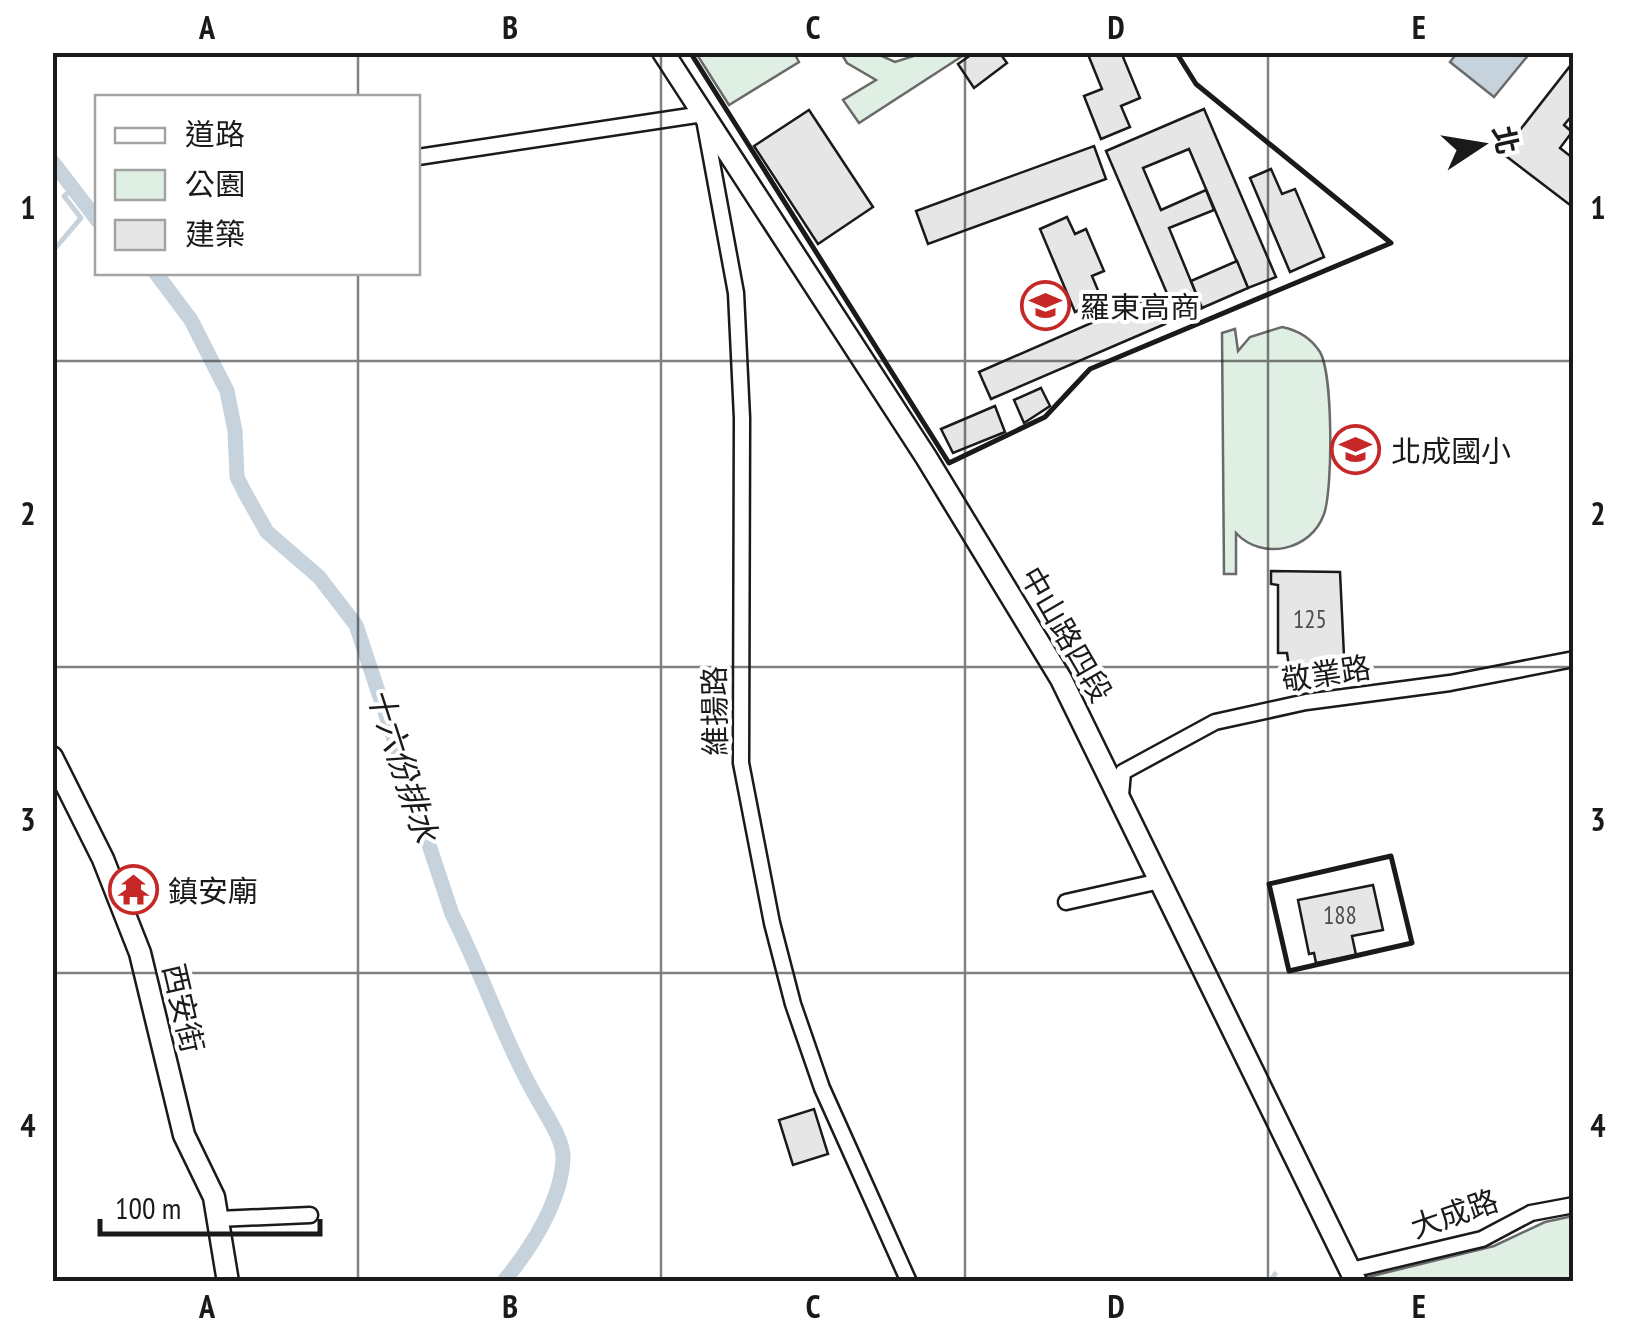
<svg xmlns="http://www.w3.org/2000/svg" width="1626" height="1334" font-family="'PT Sans Narrow','Noto Sans TC',sans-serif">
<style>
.green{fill:#e0efe3;stroke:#6a6a6a;stroke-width:2.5}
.water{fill:#c6d2dc;stroke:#6a6a6a;stroke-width:2.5}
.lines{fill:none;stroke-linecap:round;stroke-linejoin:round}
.stream{stroke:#c6d2dc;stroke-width:5}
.canal{stroke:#c6d2dc;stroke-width:15}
.building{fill:#e6e6e6;stroke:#1a1a1a;stroke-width:2.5}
.street-casing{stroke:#1a1a1a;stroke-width:19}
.secondary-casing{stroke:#1a1a1a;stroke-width:25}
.primary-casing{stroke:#1a1a1a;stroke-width:25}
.street{stroke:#fff;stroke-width:14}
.secondary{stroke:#fff;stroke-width:20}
.primary{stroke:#fff;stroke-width:20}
.wall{stroke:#1a1a1a;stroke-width:5}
.grid{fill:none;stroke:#1a1a1a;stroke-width:2.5;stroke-opacity:0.55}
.labels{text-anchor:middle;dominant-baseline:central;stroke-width:8;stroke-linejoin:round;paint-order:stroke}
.number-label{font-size:25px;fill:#4d4d4d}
.poi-label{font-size:30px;fill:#1a1a1a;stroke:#fff;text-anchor:start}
.street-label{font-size:30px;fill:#1a1a1a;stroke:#fff}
.water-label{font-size:32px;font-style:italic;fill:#1a1a1a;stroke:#fff}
.neatline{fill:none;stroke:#1a1a1a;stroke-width:4}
.grid-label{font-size:32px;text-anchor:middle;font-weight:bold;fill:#1a1a1a}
</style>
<rect width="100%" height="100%" fill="#fff"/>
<g class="green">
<path d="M696 53H794L799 62 729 105Z"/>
<path d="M841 53H875L895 62 923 53H967L859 123 843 100 876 80 847 63Z"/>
<path d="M1282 327C1297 330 1311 338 1320 352 1333 374 1333 489 1324 514 1311 551 1262 561 1236 533V574H1224L1222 333 1235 329 1238 351 1250 337Z"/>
<path d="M1573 1216V1281L1364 1278 1494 1246 1545 1222Z"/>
</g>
<path class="water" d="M1457 53V52L1530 53 1494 97 1450 62Z"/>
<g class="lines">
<g class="stream">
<path d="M52 252 81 218 64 196 73 189"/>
<path d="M1270 1282 1275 1274"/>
</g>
<g class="canal">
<path d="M52 161 98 221"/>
<path d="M155 272 191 320 227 391 235 431 237 477 245 493 267 532 319 577 356 625 452 914C484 977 504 1042 539 1102 548 1118 564 1141 563 1159 561 1202 530 1250 503 1282"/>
</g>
</g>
<g class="building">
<path d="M975 52H999L1007 63 974 88 958 64Z"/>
<path d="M1087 52H1121L1140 98 1121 106 1130 127 1101 139 1084 96 1102 89Z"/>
<path d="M1574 61V113L1564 125 1572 132 1560 148 1574 159V208L1502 153Z"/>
<path d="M1204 109 1276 277 1248 288 1189 149 1143 168 1161 210 1206 190 1214 210 1169 228 1202 308 1178 319 1106 151Z"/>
<path d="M809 110 873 207 818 244 754 146Z"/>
<path d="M1094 146 1106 179 928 244 916 211Z"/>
<path d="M1271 169 1282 194 1295 189 1324 257 1290 272 1250 178Z"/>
<path d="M1067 217 1075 234 1086 229 1104 271 1092 276 1102 300 1075 312 1040 229Z"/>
<path d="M1237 261 1248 288 1202 308 1191 281Z"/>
<path d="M1153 296 1165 324 991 399 979 372Z"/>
<path d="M1041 388 1050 406 1024 423 1014 400Z"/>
<path d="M995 406 1005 432 953 453 941 429Z"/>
<path d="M1271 571 1340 572 1344 656H1352V668L1289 667 1287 653H1278V585L1271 584Z"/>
<path d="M139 879 142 898 127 901 122 883Z"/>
<path d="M1373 885 1383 930 1352 936 1356 955 1316 963 1314 953 1309 954 1298 900Z"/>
<path d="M814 1109 828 1154 793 1165 779 1120Z"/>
</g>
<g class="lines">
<defs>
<g id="street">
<path d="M418 157 703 114 736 293 742 418 741 763 772 923 793 1004 822 1088 909 1282"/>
<path d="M1121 795 1123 772 1215 722 1306 702 1450 683 1574 659"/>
<path d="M1066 902 1160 881"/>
<path d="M218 1219 310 1215"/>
<path d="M1351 1270 1482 1239 1531 1213 1574 1205"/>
</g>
<path id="secondary" d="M52 757 103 859 140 953 184 1135 214 1197 228 1282"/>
<path id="primary" d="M663 52 926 457 1061 679 1356 1282"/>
</defs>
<use href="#street" class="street-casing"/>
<use href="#secondary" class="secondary-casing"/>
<use href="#primary" class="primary-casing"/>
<use href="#street" class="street"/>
<use href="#secondary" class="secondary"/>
<use href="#primary" class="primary"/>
<g class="wall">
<path d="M690 52 949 463 1045 417 1090 369 1391 243 1196 84 1176 52"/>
<path d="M1391 856 1412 943 1289 971 1269 884Z"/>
</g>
</g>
<path class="grid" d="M358 52V98M661 52V1282M965 52V1282M1268 52V1282M358 272V1282M52 361H1574M52 667H1574M52 973H1574"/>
<defs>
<symbol id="school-ring" viewBox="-11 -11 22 22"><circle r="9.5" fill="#fff" stroke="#c62828" stroke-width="1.5"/><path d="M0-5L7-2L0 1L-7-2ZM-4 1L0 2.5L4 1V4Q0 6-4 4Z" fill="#c62828"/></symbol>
<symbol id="temple-ring" viewBox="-11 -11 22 22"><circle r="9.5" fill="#fff" stroke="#c62828" stroke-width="1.5"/><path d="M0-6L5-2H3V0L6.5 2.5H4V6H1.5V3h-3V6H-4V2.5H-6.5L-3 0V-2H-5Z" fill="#c62828"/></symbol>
</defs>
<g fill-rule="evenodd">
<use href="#school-ring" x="1018" y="278" width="55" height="55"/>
<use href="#school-ring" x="1328" y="422" width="55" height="55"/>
<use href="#temple-ring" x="106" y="862" width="55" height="55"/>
</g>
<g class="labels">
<g class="number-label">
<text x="1310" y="619">125</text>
<text x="1340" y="915">188</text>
</g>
<g class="poi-label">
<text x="1080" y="306">羅東高商</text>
<text x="1391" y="450">北成國小</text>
<text x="168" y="890">鎮安廟</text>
</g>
<g class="street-label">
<text transform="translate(1067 634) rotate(60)">中山路四段</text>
<text transform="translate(1326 673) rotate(-9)">敬業路</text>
<text transform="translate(714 711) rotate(-91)">維揚路</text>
<text transform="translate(184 1008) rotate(77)">西安街</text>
<text transform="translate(1454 1213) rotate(-19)">大成路</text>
</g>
<g class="water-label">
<text transform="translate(403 765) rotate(72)">十六份排水</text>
</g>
</g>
<rect width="1626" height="1334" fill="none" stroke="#ffffff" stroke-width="110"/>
<rect x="95" y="95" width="325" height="180" fill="#ffffff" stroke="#a3a3a3" stroke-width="2.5"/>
<rect x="115" y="128" width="50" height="15" fill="#ffffff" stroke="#a3a3a3" stroke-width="2.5"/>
<text x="185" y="145" font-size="30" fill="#1a1a1a">道路</text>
<rect x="115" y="170" width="50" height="30" fill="#e0efe3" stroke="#a3a3a3" stroke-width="2.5"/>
<text x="185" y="195" font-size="30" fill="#1a1a1a">公園</text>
<rect x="115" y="220" width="50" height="30" fill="#e6e6e6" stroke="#a3a3a3" stroke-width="2.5"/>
<text x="185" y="245" font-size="30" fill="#1a1a1a">建築</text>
<g transform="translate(1481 145) rotate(78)" stroke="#ffffff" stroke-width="8" paint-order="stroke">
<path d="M0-8L18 38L0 25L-18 38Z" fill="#1a1a1a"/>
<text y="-15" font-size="28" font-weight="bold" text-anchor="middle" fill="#1a1a1a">北</text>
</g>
<path d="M100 1219v15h220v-15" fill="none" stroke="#1a1a1a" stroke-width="5"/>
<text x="115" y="1219" font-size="30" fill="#1a1a1a" stroke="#ffffff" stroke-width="8" paint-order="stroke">100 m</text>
<rect x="55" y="55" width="1516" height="1224" class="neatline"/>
<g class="grid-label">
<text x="207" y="39">A</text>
<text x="510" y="39">B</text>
<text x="813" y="39">C</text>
<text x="1116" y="39">D</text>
<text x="1419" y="39">E</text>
<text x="28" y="219">1</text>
<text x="1598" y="219">1</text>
<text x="28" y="525">2</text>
<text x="1598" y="525">2</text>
<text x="28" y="831">3</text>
<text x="1598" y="831">3</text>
<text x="28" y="1137">4</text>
<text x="1598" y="1137">4</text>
<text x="207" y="1318">A</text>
<text x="510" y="1318">B</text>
<text x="813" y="1318">C</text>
<text x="1116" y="1318">D</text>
<text x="1419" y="1318">E</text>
</g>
</svg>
